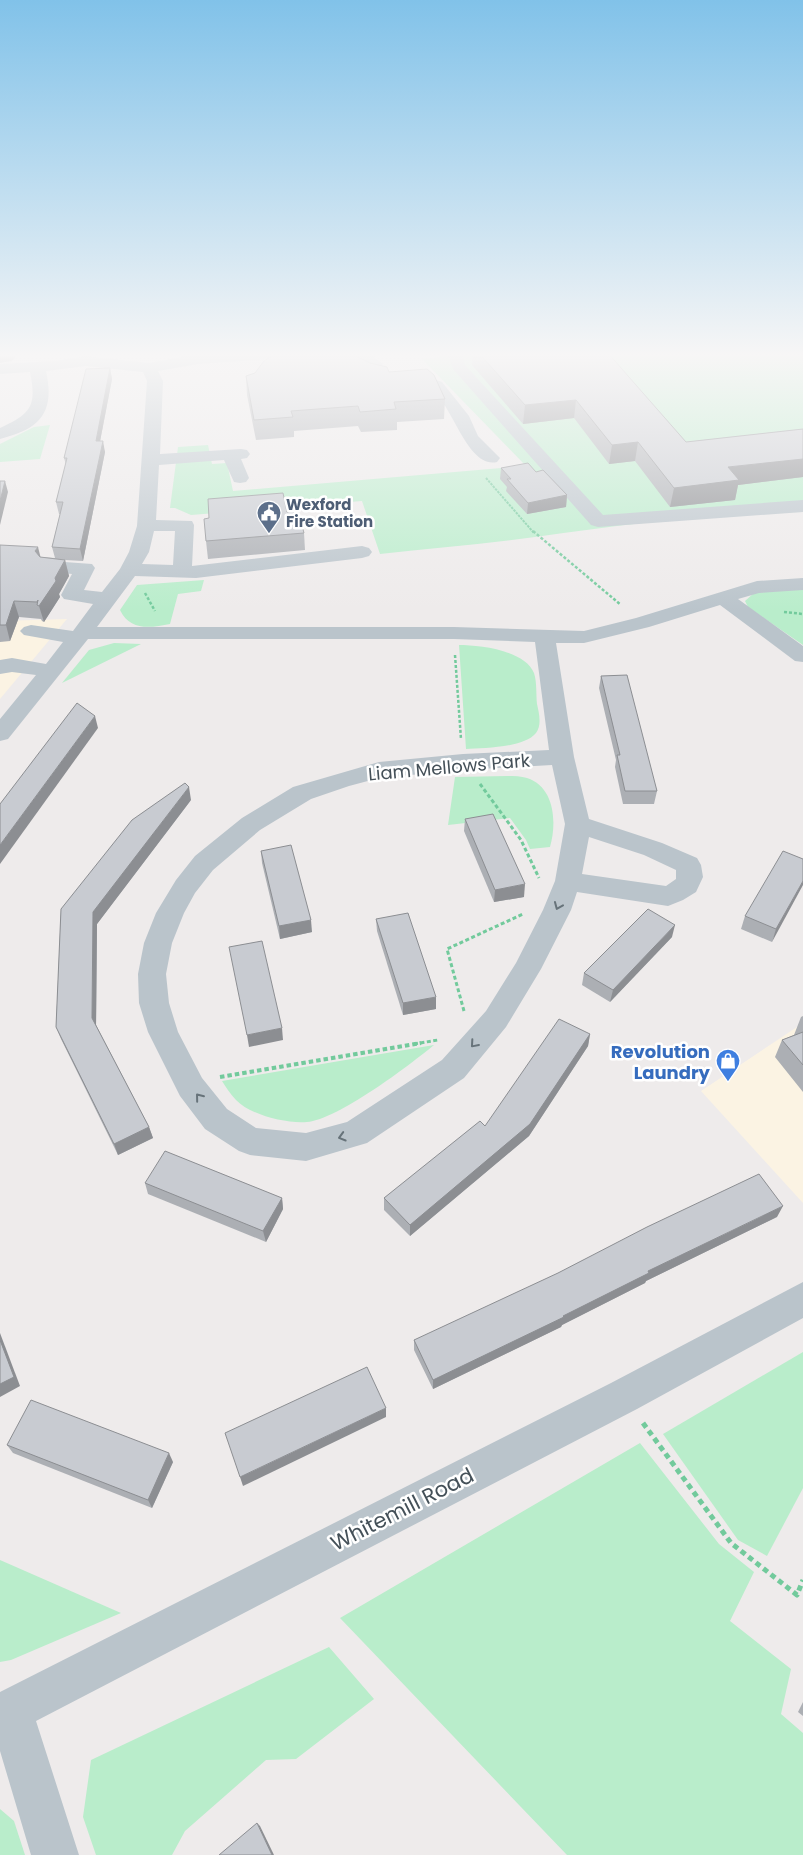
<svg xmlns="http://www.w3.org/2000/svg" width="803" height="1855" font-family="Poppins,sans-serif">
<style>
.commercial{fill:#fbf3e3}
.green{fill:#b9edcb}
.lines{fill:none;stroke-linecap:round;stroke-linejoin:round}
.path-far4{stroke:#72ca9c;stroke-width:2;stroke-dasharray:2.5 1;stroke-linecap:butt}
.path-far3{stroke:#72ca9c;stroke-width:2.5;stroke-dasharray:3 2;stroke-linecap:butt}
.path-far2{stroke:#72ca9c;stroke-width:3;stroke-dasharray:4 2.5;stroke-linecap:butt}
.path-far1{stroke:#72ca9c;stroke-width:4;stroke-dasharray:4.5 3;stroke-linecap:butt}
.path{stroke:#72ca9c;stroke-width:5;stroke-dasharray:5.5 4;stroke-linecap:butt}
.minor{fill:#bac4cb;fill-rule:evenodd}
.wall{fill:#acafb4}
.shaded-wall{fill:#8c8e92}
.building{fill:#c8cbd1;stroke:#8c8e92}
.oneway{stroke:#67737a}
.labels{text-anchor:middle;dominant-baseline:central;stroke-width:5;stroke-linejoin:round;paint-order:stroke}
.far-service-label{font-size:15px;font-weight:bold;fill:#4e5e75;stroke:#fff;text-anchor:start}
.street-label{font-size:18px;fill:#445058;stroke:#fff}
.shop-label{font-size:18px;font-weight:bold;fill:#366cbe;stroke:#fff;text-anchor:end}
.near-street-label{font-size:21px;fill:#445058;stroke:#fff}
</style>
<rect width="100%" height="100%" fill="#eeebeb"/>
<g class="commercial">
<path d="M67 619 0 699V621Z"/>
<path d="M803 1023V1203L701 1091Z"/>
</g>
<g class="green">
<path d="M480 352H803V512C713 512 624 525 535 537 483 544 432 548 380 554L362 501 191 515 175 508H170L178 447 208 445 212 464 227 463 233 491 526 466 422 359Z"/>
<path d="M50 425 40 459 0 462V444L34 427Z"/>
<path d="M204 580 201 591 178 594 170 624C150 628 130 631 120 610L137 585Z"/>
<path d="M803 589V645L748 607 745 601 754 593Z"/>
<path d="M114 643 141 644 62 683 89 650Z"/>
<path d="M459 645C479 645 525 650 534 673 537 682 536 694 537 704 539 713 542 725 536 733 524 748 483 748 466 749Z"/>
<path d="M507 776C513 776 521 776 527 778 555 787 557 823 550 847L530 849 526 840 510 818 448 825 455 777Z"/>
<path d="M434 1045C410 1065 337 1120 307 1122 287 1124 250 1115 236 1100 230 1094 226 1087 222 1081Z"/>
<path d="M803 1352V1488L767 1556 738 1540 663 1434Z"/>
<path d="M640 1443 719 1544 754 1572 730 1621 791 1669 781 1714 803 1733V1855H567L340 1618Z"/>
<path d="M0 1560 121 1613 11 1660 0 1662Z"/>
<path d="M329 1647 374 1699 296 1759 266 1760 185 1831 172 1855H96L83 1817 91 1760Z"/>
<path d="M0 1809 14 1821 25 1855H0Z"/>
</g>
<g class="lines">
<path class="path-far4" d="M486 478 534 533"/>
<g class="path-far3">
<path d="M533 531 621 605"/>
<path d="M145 593 155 611"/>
<path d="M784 612 803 614"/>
<path d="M455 655 461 739"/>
</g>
<g class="path-far2">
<path d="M480 784 521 840 539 878"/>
<path d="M464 1011 447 949 523 914"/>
<path d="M414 1044 438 1040"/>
</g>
<path class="path-far1" d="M220 1077 421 1043"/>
<path class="path" d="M643 1423 731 1543 797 1595 803 1580"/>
<g class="minor">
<path d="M227 352H305L298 357 198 364 158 371 163 381 160 454 241 449 247 450 250 454 247 458 241 459 249 478 246 482 240 483 234 482 224 460 159 465 156 520 192 521 194 525 192 566 362 546 369 548 372 552 369 556 362 558 196 578 135 576 97 627H454L584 631 636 618 757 581 803 578V590L759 593 738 599 803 646V662L795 661 720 605 649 627 584 643H556L574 757 589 819 662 843 697 858 701 865 703 877 696 892 683 900 668 906 577 892 571 910 541 969 506 1027 464 1078 367 1143 306 1161 250 1155 239 1151 205 1129 180 1096 148 1032 139 1003 138 974 144 943 156 913 176 880 195 856 242 818 293 787 379 762 463 754 549 750 535 642 454 639H88L8 739 0 741V719L36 675 12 672 0 674V660L12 658 46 664 63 642 24 635 20 631 24 627 31 625 73 631 93 604 64 599 61 595 72 574 44 571 41 567 44 563 51 561 92 564 95 568 84 590 102 592 120 569 129 552 137 526 147 381 143 372 86 366 46 371C55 412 41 429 0 439V428C31 414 37 406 30 372L0 374V364L55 361 86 356 149 363 198 354ZM154 531H175L173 565 142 564 149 552ZM552 765 565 824 555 881 543 910 516 963 486 1011 442 1060 347 1122 306 1133 256 1128 227 1109 202 1078 178 1032 169 1003 166 974 172 943 184 913 195 893 213 870 260 830 311 799 349 786 379 778 463 770ZM589 837 644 855 676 870V879L666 886 582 874Z"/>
<path d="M359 352H374L375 358 383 364 380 367C368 370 361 363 359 352Z"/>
<path d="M447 352H462L465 365 603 515 803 500V512L598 527 591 525 453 369Z"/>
<path d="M413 372 442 382 469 416 478 436 500 458 497 462C467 469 452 402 430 388 424 384 414 383 408 380L405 377 408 374Z"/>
<path d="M803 1282V1318L637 1409 36 1721 79 1855H31L0 1751V1692L611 1383Z"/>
</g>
</g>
<g class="wall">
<path d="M473 352H607L686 442 803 429V477L738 485 735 500 670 507 635 461 609 464 574 418 523 424 472 365Z"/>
<path d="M110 368 112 379 100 441 105 452 83 561 65 560 69 576 59 594 60 597 44 622 42 621 41 619 19 617 10 641 0 642V545L40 557 55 558 52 547 60 514H59L56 502 66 465 64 458Z"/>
<path d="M389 372 445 399 444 419 397 422V430L361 432 358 426 294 431V437L256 440 247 395 246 376 255 373Z"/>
<path d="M501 468 536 472 567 495 566 507 527 514 506 491 507 487 500 479Z"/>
<path d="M287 512 304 533 305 550 208 559 206 541Z"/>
<path d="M601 676 657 791 654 804H623L615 767 616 760 599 688Z"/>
<path d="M191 800 97 924 96 1025 149 1127 153 1138 118 1155 61 1039 56 1027 61 909Z"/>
<path d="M465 819 524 897 494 902 464 831Z"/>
<path d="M261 851 312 932 280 939 262 863Z"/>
<path d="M803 859 772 942 741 929 745 916Z"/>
<path d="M376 919 436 1009 403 1015 377 931Z"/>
<path d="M672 937 610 1002 582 985 584 973Z"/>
<path d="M803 1016V1092L775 1057 782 1040 794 1035 801 1017Z"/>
<path d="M590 1034 588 1046 529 1136 410 1236 384 1210V1198L485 1126Z"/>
<path d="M145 1183 282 1198 283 1209 266 1242 148 1194Z"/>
<path d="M777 1217 646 1281 645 1283 562 1325 561 1327 433 1389 414 1350V1340Z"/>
<path d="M7 1445 173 1462 152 1508 13 1453Z"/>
<path d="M803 1702V1716L798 1712Z"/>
</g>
<g class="shaded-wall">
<path d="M11 352H20L12 361 0 363V354Z"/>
<path d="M110 368 112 379 98 452 96 441Z"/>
<path d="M576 400 574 418 523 424 525 405Z"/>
<path d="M103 441 105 452 83 561 80 549Z"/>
<path d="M638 442 635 461 609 464 612 445Z"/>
<path d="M803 459V477L738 485 735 500 670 507 674 488 728 467Z"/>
<path d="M5 481 8 492 0 525V501Z"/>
<path d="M567 495 566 507 527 514 528 503Z"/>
<path d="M38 547 42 563 35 551Z"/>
<path d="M65 560 69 576 59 594 60 597 44 622 39 606 38 605 37 602 55 578Z"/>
<path d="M14 601 19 617 10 641 6 625Z"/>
<path d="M95 716 98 728 0 864V845Z"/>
<path d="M189 787 191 800 97 924 96 1030 92 1018 93 912Z"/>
<path d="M803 881V885L772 942 776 929Z"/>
<path d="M525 884 524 897 494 902 495 890Z"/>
<path d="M311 920 312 932 280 939 279 926Z"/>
<path d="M675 925 672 937 610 1002 613 990Z"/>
<path d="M436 997V1009L403 1015V1003Z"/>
<path d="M282 1028 283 1040 249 1047 247 1035Z"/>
<path d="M590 1034 588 1046 529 1136 410 1236V1225Z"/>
<path d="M149 1127 153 1138 118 1155 114 1144Z"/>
<path d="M282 1198 283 1209 266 1242 263 1231Z"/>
<path d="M783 1206 777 1217 646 1281 645 1283 562 1325 561 1327 433 1389V1380L563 1316 648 1271Z"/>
<path d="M0 1333 20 1386 0 1397Z"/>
<path d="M386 1408V1417L243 1486 240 1477Z"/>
<path d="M169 1453 173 1462 152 1508 148 1500Z"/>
<path d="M257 1823 260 1826 274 1855H272Z"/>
</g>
<g class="building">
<path d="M0 352H11L0 354Z"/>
<path d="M279 352H348L370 363 387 367 389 372 427 369 434 375 445 399 394 402 396 409 360 412 358 406 291 411 293 417 254 420 246 376 255 373 264 361Z"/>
<path d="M478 352H607L686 442 803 429V459L728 467 739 480 674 488 638 442 612 445 576 400 525 405Z"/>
<path d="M110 368 96 441H103L80 549 52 547 63 502H56L67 458H64L86 369Z"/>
<path d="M528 463 536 472 543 470 567 495 528 503 507 479H511L501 468Z"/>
<path d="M0 481H5L0 501Z"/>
<path d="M283 493 287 512 298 511 304 533 206 541 204 519 209 518 208 499Z"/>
<path d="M0 545 38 547 35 551 40 557 65 560 55 578 56 581 39 606 37 605 38 600 37 602 14 601 6 625H0Z"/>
<path d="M627 675 657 791H625L617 755H620L601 676Z"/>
<path d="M77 703 95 716 0 845V804Z"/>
<path d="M185 783 189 787 93 912 92 1018 149 1127 114 1144 56 1027 61 909 132 820Z"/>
<path d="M493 814 525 884 495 890 465 819Z"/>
<path d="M291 845 311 920 279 926 261 851Z"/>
<path d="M783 851 803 859V881L776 929 745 916Z"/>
<path d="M648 909 675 925 613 990 584 973Z"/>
<path d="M408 913 436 997 403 1003 376 919Z"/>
<path d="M262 941 282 1028 247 1035 229 947Z"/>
<path d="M559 1019 590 1034 530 1124 410 1225 384 1198 480 1121 485 1126Z"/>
<path d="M803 1032V1065L782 1040Z"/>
<path d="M165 1151 282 1198 263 1231 145 1183Z"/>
<path d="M759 1174 783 1206 648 1271 649 1273 563 1316 564 1317 433 1380 414 1340 558 1273 647 1227Z"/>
<path d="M0 1340 14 1377 0 1384Z"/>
<path d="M367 1367 386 1408 240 1477 225 1433Z"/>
<path d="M31 1400 169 1453 148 1500 7 1445Z"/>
<path d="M257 1823 272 1855H219Z"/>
</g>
<defs><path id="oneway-chevron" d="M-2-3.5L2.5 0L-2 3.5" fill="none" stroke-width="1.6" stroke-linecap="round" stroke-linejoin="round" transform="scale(1.25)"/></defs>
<g class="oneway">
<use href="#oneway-chevron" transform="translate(558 906) rotate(113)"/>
<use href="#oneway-chevron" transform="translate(474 1044) rotate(131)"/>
<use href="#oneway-chevron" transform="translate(199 1097) rotate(-129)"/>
<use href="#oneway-chevron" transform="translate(342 1137) rotate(164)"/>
</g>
<linearGradient id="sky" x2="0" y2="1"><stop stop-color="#81c2e9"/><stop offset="0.58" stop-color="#f7f6f6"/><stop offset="1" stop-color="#f7f6f6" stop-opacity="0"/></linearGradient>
<rect width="803" height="612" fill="url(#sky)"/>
<defs>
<symbol id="civic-pin" viewBox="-11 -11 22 30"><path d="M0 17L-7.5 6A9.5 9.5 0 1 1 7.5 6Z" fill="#5c6f8a" stroke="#fff"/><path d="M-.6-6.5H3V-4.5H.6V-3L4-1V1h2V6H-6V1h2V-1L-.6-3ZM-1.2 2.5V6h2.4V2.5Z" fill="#fff"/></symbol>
<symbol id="shop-pin" viewBox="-11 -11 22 30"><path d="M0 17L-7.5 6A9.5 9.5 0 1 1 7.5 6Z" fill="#3f7fe0" stroke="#fff"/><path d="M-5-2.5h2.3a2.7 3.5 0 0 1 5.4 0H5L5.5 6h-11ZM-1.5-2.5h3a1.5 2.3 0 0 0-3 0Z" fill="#fff"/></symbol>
</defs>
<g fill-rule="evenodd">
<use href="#civic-pin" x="255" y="499" width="28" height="38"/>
<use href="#shop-pin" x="714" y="1047" width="28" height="38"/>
</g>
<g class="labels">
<g class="far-service-label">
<text x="286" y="504">Wexford<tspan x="286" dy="17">Fire Station</tspan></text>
</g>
<g class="street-label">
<text transform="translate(449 767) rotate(-5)">Liam Mellows Park</text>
</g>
<g class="shop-label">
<text x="710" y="1051">Revolution<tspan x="710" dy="21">Laundry</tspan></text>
</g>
<g class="near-street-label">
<text transform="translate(402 1509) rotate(-27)">Whitemill Road</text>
</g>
</g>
</svg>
